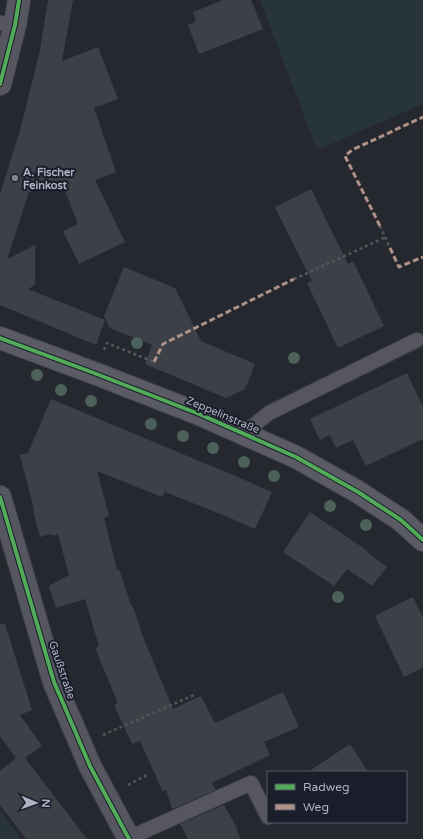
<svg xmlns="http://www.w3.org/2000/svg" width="423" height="839" font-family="'Varela Round',sans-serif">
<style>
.green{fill:#273439}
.building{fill:#3e4048}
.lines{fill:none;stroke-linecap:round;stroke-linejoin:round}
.lane-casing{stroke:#424349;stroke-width:16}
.street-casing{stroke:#424349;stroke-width:24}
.secondary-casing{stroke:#424349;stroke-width:24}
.path{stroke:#54565c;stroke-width:2.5;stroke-dasharray:3 3;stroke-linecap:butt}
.lane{stroke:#55565f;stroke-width:14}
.street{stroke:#55565f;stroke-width:22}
.secondary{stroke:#5a5b64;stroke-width:22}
.quiet{stroke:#af9288;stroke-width:3;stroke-dasharray:6 3;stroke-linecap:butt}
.cycleway-casing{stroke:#1a1d2a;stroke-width:6}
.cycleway{stroke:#51ab58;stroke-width:4}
.tree{fill:#4b6159}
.poi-dot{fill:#7f828f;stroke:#1a1d2a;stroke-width:1.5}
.labels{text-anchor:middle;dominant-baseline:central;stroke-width:4;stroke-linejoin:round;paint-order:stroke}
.poi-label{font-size:11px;font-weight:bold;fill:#afb2c2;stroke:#1a1d2a;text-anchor:start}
.street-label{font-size:11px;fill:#afb2c2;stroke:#1a1d2a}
</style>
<rect width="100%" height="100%" fill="#262830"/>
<g class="green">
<path d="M260 0H423V104L317 150Z"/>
<path d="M0 810 22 839H0Z"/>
</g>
<g class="building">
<path d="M48 0H73L62 61 98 47 118 99 94 108 116 172 95 180 125 242 79 264 63 231 78 224 61 180 42 187 34 171 35 190 29 192 7 259 35 245V285L28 289 105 320 96 345 0 305V194L18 137 27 103 40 50Z"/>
<path d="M223 0H251L263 29 199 54 188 25 196 21 193 12Z"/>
<path d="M311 189 348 264 353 261 384 326 338 348 307 283 312 281 275 207Z"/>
<path d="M124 267 175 288 201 341 255 364 245 389 226 398 145 364 152 345 110 328 104 316Z"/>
<path d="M407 373 423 407V439L366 466 353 440 336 448 330 435 320 440 310 419Z"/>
<path d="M51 399 240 478 272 492 255 529 228 517 165 492 162 497 97 471 109 516 104 518 117 570 119 569 131 605H132L141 629 140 630 173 709 201 696 215 723 283 692 299 727 264 742 270 755 212 783 216 790 172 809 166 790 163 792 140 741 132 744 114 705 118 703 95 648 99 646 85 599 56 608 49 586 69 575 58 534 52 536 51 534 40 537 33 510H34L20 455 28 453Z"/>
<path d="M310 512 362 547 367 551V552L387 567 372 586 347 569 334 586 283 552Z"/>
<path d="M413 597 423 617V668L404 677 375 616Z"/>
<path d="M0 624H5L32 710 20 715 42 746 25 758 87 839H26L0 805V771L16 758 0 736Z"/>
<path d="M350 744 368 772H308Z"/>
<path d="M224 805 238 830 237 831 241 839H188L180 824Z"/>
</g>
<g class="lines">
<defs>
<g id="lane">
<path d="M0 23 15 25"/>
<path d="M244 433 269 413 417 340"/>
<path d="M129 838 251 783 268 817"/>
</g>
<g id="street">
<path d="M0 84 15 25 19 0"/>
<path d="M0 497 54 682 90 766 129 839"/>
</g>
<path id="secondary" d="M0 338 94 373 199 414 296 457 358 492 401 520 423 540"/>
</defs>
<use href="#lane" class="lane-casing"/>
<use href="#street" class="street-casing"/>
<use href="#secondary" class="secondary-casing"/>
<g class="path">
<path d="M380 226 390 248"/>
<path d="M294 279 386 237"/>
<path d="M104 350 107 343 154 362"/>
<path d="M103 735 194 695"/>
<path d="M128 785 149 774"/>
</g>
<use href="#lane" class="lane"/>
<use href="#street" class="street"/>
<use href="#secondary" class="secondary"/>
<g class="quiet">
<path d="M380 226 345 156 352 150 423 117"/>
<path d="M390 248 399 267 423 257"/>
<path d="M154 362 163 344 294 279"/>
</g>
<defs>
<g id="cycleway">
<path d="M0 84 15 25 19 0"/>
<path d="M0 338 94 373 199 414 296 457 358 492 401 520 423 540"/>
<path d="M0 497 54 682 90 766 129 839"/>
</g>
</defs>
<use href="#cycleway" class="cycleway-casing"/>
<use href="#cycleway" class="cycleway"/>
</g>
<g class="tree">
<circle cx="137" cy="343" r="6"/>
<circle cx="294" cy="358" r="6"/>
<circle cx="37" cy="375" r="6"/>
<circle cx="61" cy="390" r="6"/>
<circle cx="91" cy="401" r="6"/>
<circle cx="151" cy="424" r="6"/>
<circle cx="183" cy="436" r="6"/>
<circle cx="213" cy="448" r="6"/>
<circle cx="244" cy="462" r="6"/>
<circle cx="274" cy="476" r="6"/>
<circle cx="330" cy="506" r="6"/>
<circle cx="366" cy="525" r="6"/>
<circle cx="338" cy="597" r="6"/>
</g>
<circle class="poi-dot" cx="15" cy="178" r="4"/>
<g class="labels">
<g class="poi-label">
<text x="23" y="172">A. Fischer<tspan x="23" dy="13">Feinkost</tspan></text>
</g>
<g class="street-label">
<text transform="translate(223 415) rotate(23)">Zeppelinstraße</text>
<text transform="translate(62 670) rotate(71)">Gaußstraße</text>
</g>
</g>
<rect x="267" y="771" width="140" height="52" fill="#1a1d2a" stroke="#565967"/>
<rect x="275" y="784" width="20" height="6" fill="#51ab58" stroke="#565967"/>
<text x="303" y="791" font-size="12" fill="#afb2c2">Radweg</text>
<rect x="275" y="804" width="20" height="6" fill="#af9288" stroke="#565967"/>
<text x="303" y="811" font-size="12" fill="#afb2c2">Weg</text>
<g transform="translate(36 803) rotate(92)" stroke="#1a1d2a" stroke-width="3" paint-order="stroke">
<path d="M0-3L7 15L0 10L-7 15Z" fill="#afb2c2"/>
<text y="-6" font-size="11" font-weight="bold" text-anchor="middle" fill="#afb2c2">N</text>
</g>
</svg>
